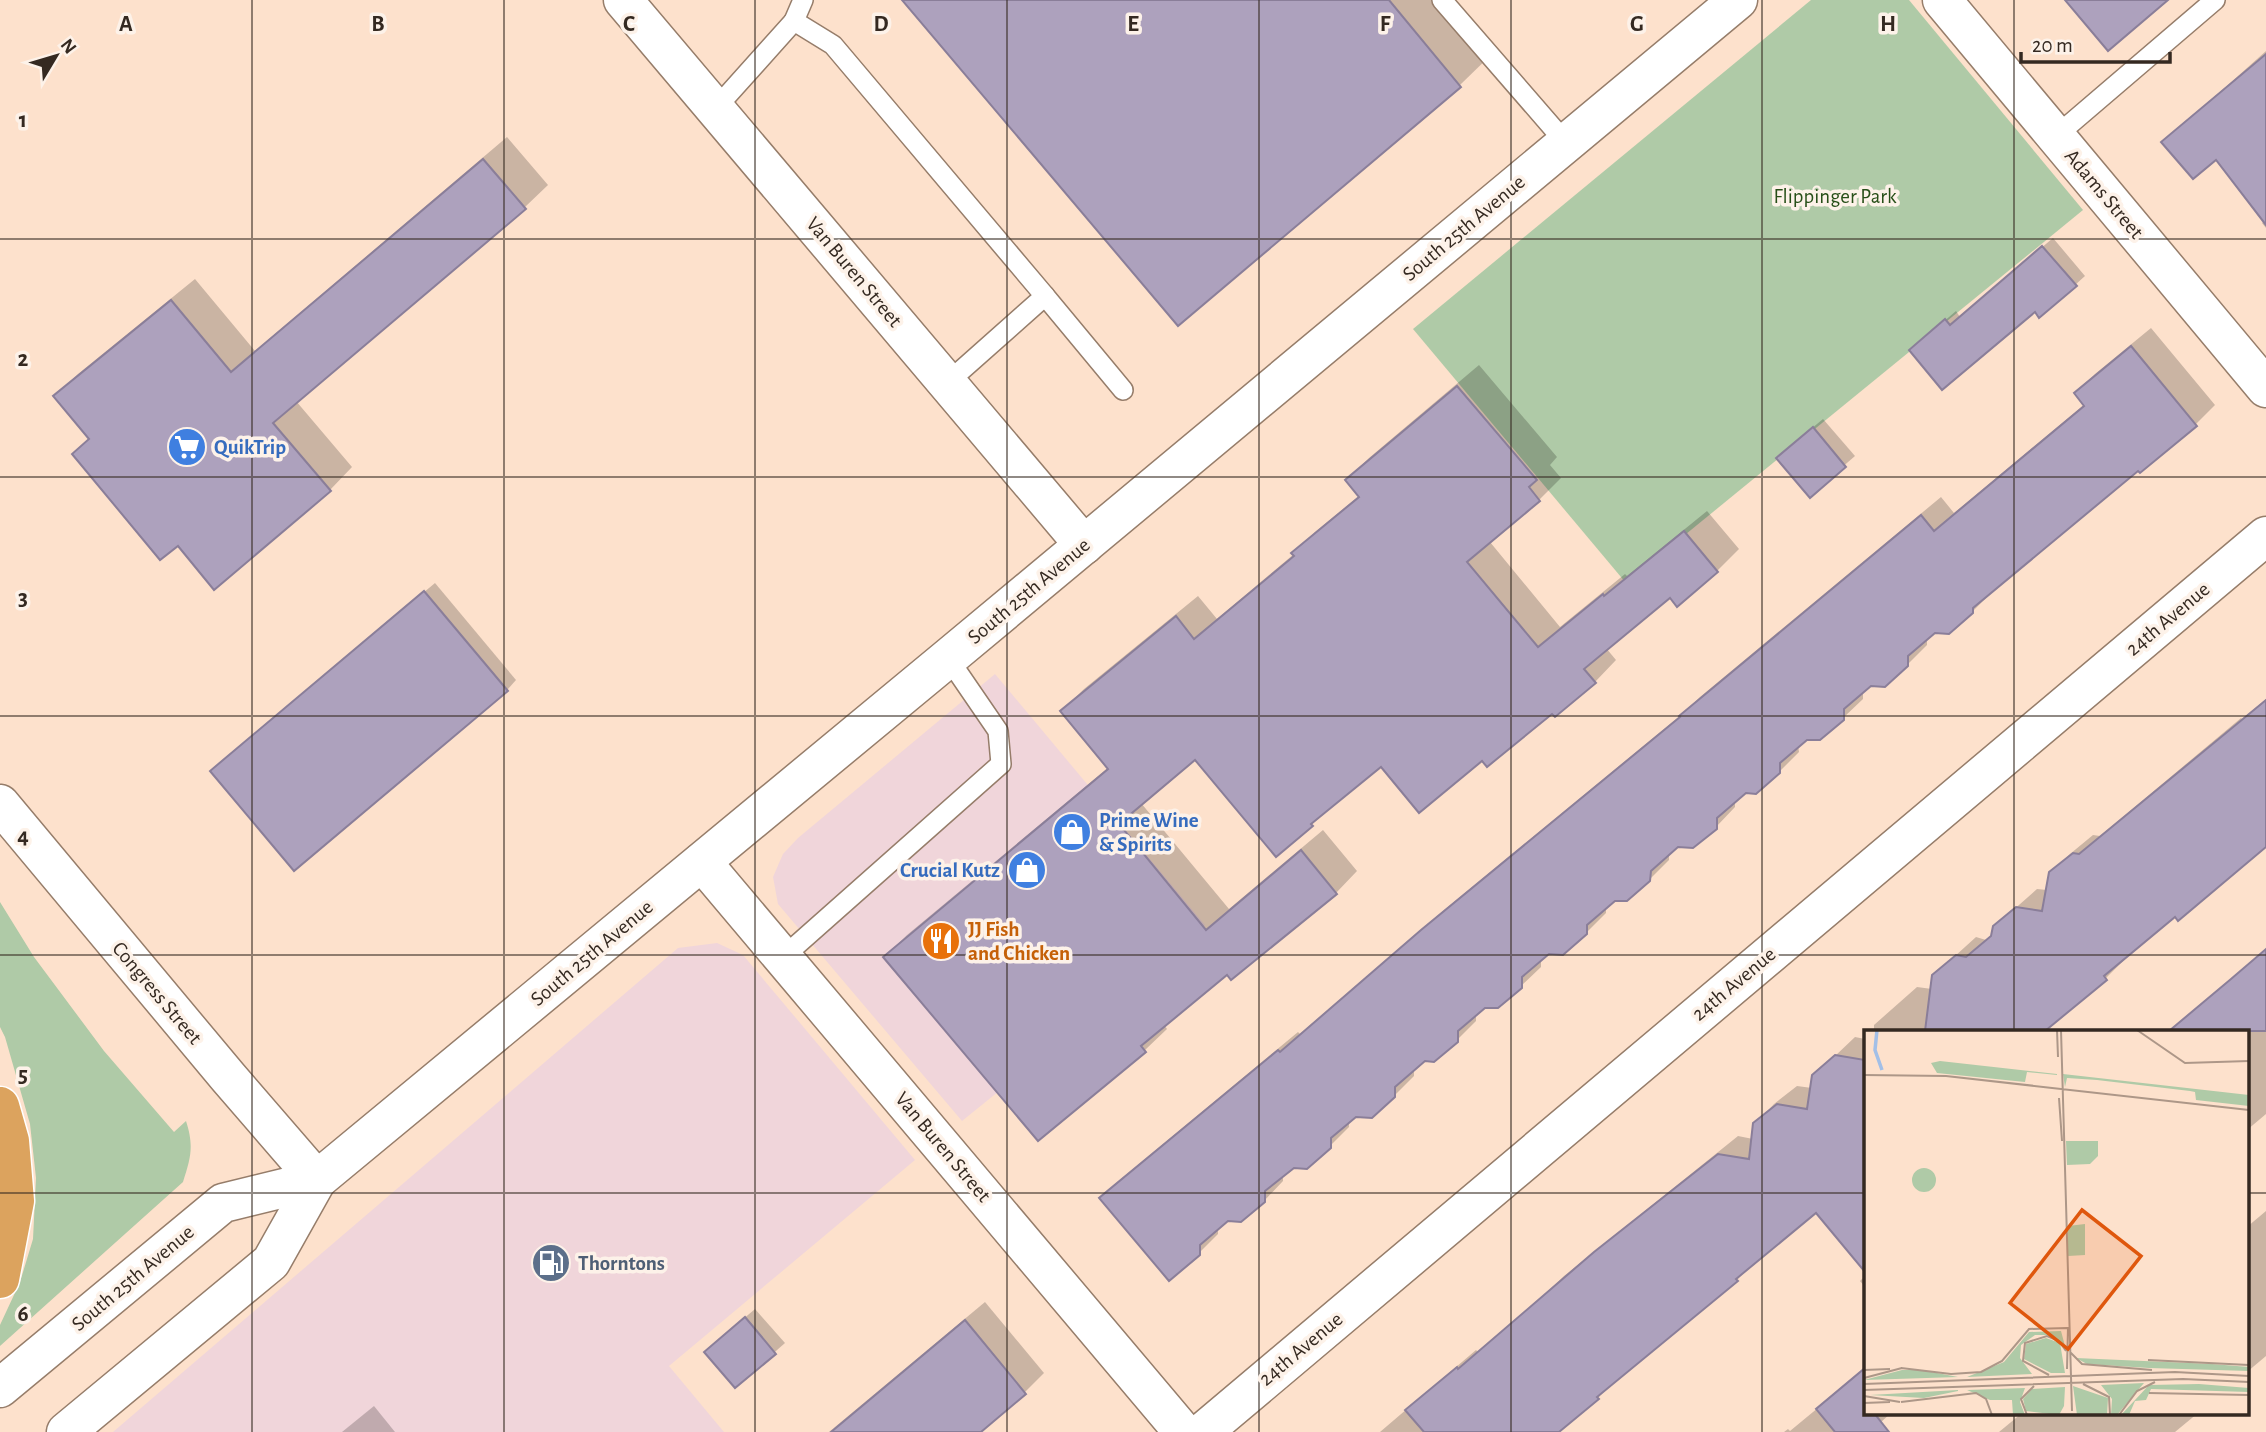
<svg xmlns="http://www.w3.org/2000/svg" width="2266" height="1432" font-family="'Alegreya Sans',sans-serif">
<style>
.commercial{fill:#f0d5da}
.green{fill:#afcaa7}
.shadow{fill:#0003}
.building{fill:#ada1bd;stroke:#8a7e99;stroke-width:2}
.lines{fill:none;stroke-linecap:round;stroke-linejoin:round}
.lane-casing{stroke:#967d6a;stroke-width:22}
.street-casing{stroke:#967d6a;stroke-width:41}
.secondary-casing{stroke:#967d6a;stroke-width:41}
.highway-casing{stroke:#fff;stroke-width:41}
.lane{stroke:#fff;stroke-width:19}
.street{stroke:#fff;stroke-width:38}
.secondary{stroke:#fff;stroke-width:38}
.highway{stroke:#dca35e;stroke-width:38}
.grid{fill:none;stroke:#342921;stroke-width:2;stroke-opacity:0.55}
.labels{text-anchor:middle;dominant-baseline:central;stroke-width:7;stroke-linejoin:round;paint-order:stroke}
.street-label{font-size:21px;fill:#342921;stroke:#fdf2e9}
.park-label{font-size:21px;fill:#274f18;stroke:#fdf2e9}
.shop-label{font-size:21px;font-weight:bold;fill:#366cbe;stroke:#fdf2e9;text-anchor:start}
.food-label{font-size:21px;font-weight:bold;fill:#c56008;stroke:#fdf2e9;text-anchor:start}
.service-label{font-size:21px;font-weight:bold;fill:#4e5e75;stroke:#fdf2e9;text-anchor:start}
.inset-river{fill:none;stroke:#a2bfe7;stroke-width:3.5}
.inset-road{fill:none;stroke:#ad9788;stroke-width:2}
.view{fill:#df570d;fill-opacity:0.15;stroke:#df570d;stroke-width:3.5}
.inset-edge{fill:none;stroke:#342921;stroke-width:3.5}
.grid-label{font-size:23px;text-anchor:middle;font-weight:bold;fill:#342921;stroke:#fdf2e9;stroke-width:7;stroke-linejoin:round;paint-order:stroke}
</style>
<rect width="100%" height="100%" fill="#fde1cc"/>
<g class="commercial">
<path d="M995 674 1205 925 962 1121 778 904 773 877 783 854 798 838Z"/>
<path d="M717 943 743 955 915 1160 669 1366 724 1432H113L678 948Z"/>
</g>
<g class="green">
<path d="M1811 0H1909L2083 210 1626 583 1413 329Z"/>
<path d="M0 902 34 957 104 1051 174 1132 186 1121C194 1146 191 1157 183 1182L0 1346V1325L20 1282 33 1239 36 1178 30 1124 5 1037 0 1027Z"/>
</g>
<g class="shadow">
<path d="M905 0H1454L1496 50 1460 85 1178 324Z"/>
<path d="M2266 51V228L2262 223 2265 220 2216 158 2164 142Z"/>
<path d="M507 137 548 185 525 207 296 401 352 467 330 490 91 438 56 396 78 374 195 279 255 351Z"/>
<path d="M2053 238 2085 276 2075 285 2035 310 1921 341 1956 311 1960 317Z"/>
<path d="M2151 328 2215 405 2196 424 2140 471 2138 468 1992 592 1972 612 1935 631 1927 638V645L1907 665 1871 685 1863 691V699L1843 718 1807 738 1798 745 1799 752 1779 772 1745 791 1735 800V807L1716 827 1678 846 1669 853V860L1649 880 1614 899 1606 907V913L1586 933 1549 953 1541 959V967L1521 986 1484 1006 1476 1013V1021L1456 1041 1425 1059 1414 1069V1076L1394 1096 1355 1115 1349 1120V1127L1329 1147 1293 1167 1283 1174V1181L1264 1201 1228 1219 1218 1227V1234L1198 1254 1102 1198 1121 1179 1298 1032 1300 1034 1443 911 1687 710 1700 697 1941 497 1954 513 2085 404 2076 394 2095 374Z"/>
<path d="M1479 365 1557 457 1550 465 1561 478 1539 500 1490 542 1560 627 1625 574 1627 576 1707 511 1739 549 1717 571 1678 604 1671 596 1606 648 1616 660 1595 682 1482 759 1381 765 1276 855 1195 758 1141 803 1229 909 1323 830 1357 871 1336 893 1227 973 1164 1025 1167 1029 1145 1050 1038 1138 885 957 907 935 1109 767 1062 711 1084 689 1198 596 1217 619 1294 554 1315 532 1360 495 1347 480 1369 458Z"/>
<path d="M1823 419 1855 456 1810 495 1787 449Z"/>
<path d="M435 583 516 680 507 690 221 762Z"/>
<path d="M2266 699V845L2175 914 2123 958 2124 960 2106 978 2042 1031H1874V1025L1917 987 1932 989 1933 976 1976 937 1986 940 1993 934 1994 927 2037 889 2047 890 2051 873 2070 854 2093 835 2100 836 2241 718 2242 719Z"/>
<path d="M2266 950V1114L2247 1130V1031H2170Z"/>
<path d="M1855 1037 1865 1039V1269L1816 1210 1755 1261 1737 1280 1616 1379 1598 1398 1556 1432H1380L1476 1350 1478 1352 1545 1294 1564 1276 1738 1136 1753 1139 1755 1124 1774 1104 1797 1086 1812 1088 1814 1076Z"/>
<path d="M2266 1211V1356L2247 1372V1227Z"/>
<path d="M1865 1276V1287L1860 1281Z"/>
<path d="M985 1302 1044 1373 1025 1392 984 1427 961 1432H829Z"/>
<path d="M755 1309 785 1343 736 1386 715 1343Z"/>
<path d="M1859 1374 1865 1382V1413H1891L1870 1432H1784L1788 1429 1790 1431Z"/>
<path d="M374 1406 395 1432H342Z"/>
<path d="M2022 1413H2198L2175 1432H1999Z"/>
</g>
<g class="building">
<path d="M902 0H1389L1461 87 1178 326Z"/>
<path d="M2065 0H2168L2108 51Z"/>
<path d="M2266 54V225L2216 160 2193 179 2161 142Z"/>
<path d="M483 159 526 209 273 423 331 491 214 590 178 546 160 560 72 454 89 439 53 396 171 300 231 372Z"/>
<path d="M2042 246 2077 286 2039 318 2035 312 1942 390 1909 350 1945 319 1950 325Z"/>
<path d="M2131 346 2197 426 2140 473 2138 471 1973 608V613L1949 634 1935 633 1908 656V666L1885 687 1871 686 1844 709V720L1820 740H1807L1780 763V773L1756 794 1746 793 1717 818V829L1693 848 1678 847 1651 871 1650 881 1627 901H1615L1587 925V934L1563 955 1549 954 1522 977V988L1498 1008H1485L1458 1031V1042L1434 1062 1425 1061 1395 1087V1097L1372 1118 1356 1117 1331 1138V1148L1307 1169 1294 1168 1265 1191V1202L1241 1222 1228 1221 1200 1245V1255L1169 1281 1099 1198 1278 1050 1280 1052 1421 930 1680 717 1679 716 1921 515 1934 531 2084 406 2074 393Z"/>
<path d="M1457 386 1537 480 1529 487 1540 501 1467 562 1538 647 1603 594 1604 596 1684 531 1718 572 1677 607 1670 598 1584 669 1596 683 1555 717 1552 714 1487 767 1482 761 1419 813 1381 767 1311 824 1313 826 1276 857 1195 760 1119 824 1206 930 1301 850 1337 894 1231 980 1227 975 1141 1046 1146 1052 1038 1141 883 957 1108 769 1060 711 1176 616 1194 639 1294 556 1291 553 1359 497 1345 480Z"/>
<path d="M1813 427 1846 467 1810 498 1776 458Z"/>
<path d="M424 591 508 691 294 871 210 771Z"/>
<path d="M2266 700V847L2178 921 2175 917 2104 976 2107 980 2045 1031H1925L1932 975 1956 955 1966 957 1991 936 1993 926 2016 907 2042 911 2049 872 2073 853 2079 854Z"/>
<path d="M2266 949V1031H2169L2231 979Z"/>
<path d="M1835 1055 1865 1060V1272L1816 1213 1736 1279 1738 1281 1597 1397 1599 1399 1559 1432H1424L1405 1410 1457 1367 1458 1369 1594 1252 1718 1154 1749 1159 1753 1123 1777 1104 1807 1109 1812 1075Z"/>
<path d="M745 1317 776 1354 735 1388 704 1352Z"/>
<path d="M965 1320 1026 1394 981 1432H831Z"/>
<path d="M1865 1368V1413H1874L1889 1432H1835L1816 1409Z"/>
</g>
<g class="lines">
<defs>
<g id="lane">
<path d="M1442 0 1566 143"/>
<path d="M794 21 803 0"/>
<path d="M716 108 794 21 833 45 1045 296 947 383"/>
<path d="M2056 136 2215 0"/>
<path d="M1045 296 1123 390"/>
<path d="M782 958 1001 764 998 731 948 658"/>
</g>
<g id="street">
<path d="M623 0 1084 545"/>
<path d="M1942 0 2266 388"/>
<path d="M702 862 1183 1432"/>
<path d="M1203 1432 2266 536"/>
</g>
<g id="secondary">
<path d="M0 804 228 1077 317 1180"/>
<path d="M0 1388 223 1203 317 1180"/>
<path d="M66 1432 271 1262 317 1180 948 658 1738 0"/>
</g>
<path id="highway" d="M0 1106 10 1141 15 1201 0 1279"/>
</defs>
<use href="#lane" class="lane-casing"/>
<use href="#street" class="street-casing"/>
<use href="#secondary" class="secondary-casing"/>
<use href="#highway" class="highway-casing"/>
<use href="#lane" class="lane"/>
<use href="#street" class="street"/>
<use href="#secondary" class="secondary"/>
<use href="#highway" class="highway"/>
</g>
<path class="grid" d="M252 0V1432M504 0V1432M755 0V1432M1007 0V1432M1259 0V1432M1511 0V1432M1762 0V1432M2014 0V1031M0 239H2266M0 477H2266M0 716H2266M0 955H2266M0 1193H1865M2247 1193H2266M2014 1413V1432"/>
<defs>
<symbol id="supermarket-disc" viewBox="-11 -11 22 22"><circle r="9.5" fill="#3f7fe0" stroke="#fdf2e9"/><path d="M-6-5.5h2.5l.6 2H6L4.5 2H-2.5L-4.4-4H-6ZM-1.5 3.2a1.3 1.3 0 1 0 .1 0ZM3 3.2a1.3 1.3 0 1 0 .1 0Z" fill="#fff"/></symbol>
<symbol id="shop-disc" viewBox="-11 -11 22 22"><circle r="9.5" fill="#3f7fe0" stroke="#fdf2e9"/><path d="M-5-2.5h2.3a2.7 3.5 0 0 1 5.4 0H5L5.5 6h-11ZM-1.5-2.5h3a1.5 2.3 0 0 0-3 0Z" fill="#fff"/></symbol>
<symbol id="restaurant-disc" viewBox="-11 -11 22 22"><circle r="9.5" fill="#e8710a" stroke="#fdf2e9"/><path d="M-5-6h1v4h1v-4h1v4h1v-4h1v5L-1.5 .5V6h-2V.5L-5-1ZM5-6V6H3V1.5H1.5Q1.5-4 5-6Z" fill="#fff"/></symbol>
<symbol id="fuel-disc" viewBox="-11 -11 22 22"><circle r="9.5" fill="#5c6f8a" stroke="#fdf2e9"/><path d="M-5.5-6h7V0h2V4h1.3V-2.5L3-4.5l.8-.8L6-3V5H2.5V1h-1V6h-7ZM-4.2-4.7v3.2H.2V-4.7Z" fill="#fff"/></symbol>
</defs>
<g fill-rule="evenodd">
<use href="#supermarket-disc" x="165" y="425" width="44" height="44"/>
<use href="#shop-disc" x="1050" y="810" width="44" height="44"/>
<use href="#shop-disc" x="1005" y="848" width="44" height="44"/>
<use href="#restaurant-disc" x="919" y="919" width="44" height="44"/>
<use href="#fuel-disc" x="529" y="1241" width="44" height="44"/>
</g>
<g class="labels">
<g class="street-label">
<text transform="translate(2104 194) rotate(50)">Adams Street</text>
<text transform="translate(1464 228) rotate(-40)">South 25th Avenue</text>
<text transform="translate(854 272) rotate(50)">Van Buren Street</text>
<text transform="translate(1029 591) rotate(-40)">South 25th Avenue</text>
<text transform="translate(2168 619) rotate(-40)">24th Avenue</text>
<text transform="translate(592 953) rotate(-40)">South 25th Avenue</text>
<text transform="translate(1734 984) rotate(-40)">24th Avenue</text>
<text transform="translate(157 993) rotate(50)">Congress Street</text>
<text transform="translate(943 1147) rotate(50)">Van Buren Street</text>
<text transform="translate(133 1278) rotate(-40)">South 25th Avenue</text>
<text transform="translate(1301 1349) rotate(-40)">24th Avenue</text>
</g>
<g class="park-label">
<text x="1835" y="196">Flippinger Park</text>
</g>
<g class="shop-label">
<text x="214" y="447">QuikTrip</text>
<text x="1099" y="820">Prime Wine<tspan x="1099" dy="24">&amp; Spirits</tspan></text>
<text x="1000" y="870" text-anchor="end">Crucial Kutz</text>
</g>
<g class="food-label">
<text x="968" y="929">JJ Fish<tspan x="968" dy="24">and Chicken</tspan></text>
</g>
<g class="service-label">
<text x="578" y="1263">Thorntons</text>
</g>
</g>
<g transform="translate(1864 1030)">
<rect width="385" height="385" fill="#fde1cc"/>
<path d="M76 31 193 44V45L163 42 161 52 73 43 67 33ZM199 44 385 65V76L332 70 331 62 326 61 233 50 203 48 201 57ZM202 111H234V126L226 134 203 135ZM48 150a12 12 0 1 1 24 0a12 12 0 1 1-24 0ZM221 194V225L204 226V196ZM197 301 201 316 183 305H171L157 315 156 328 168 344 103 347 140 332 165 302ZM182 308 196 313 201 343H187L160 329 162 314ZM212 328 348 334 385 337V341L285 338 223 334ZM38 340H57L94 347 0 350ZM280 353 253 385H247L248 369 237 355ZM335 354 385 358V362L287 359 282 370 271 371 265 385H257L285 355ZM209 356 244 368 243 385H213ZM201 357 200 376 195 385 162 381 159 369 168 359ZM161 358 156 372 161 385H149L148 370H126L103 360ZM94 361 60 368 6 365 94 360Z" fill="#afcaa7"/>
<path class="inset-river" d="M13 0 11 20 18 40"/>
<path class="inset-road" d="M193 0 194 27M197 0 208 381M273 0 321 33 385 31M0 45 82 46 385 80M195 68 198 111M206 322 218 334 288 340M284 330 385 335M37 338 87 344 117 342 138 331 165 299 203 298M203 339 204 297M0 340 26 339M185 345 159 331 161 313 183 306 195 311 202 321M0 348 38 338M0 354 311 342 385 346M219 354 245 367 246 385M0 360 319 349 385 352M285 363 385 365M0 366 36 372M37 372 112 363 122 369 128 385M0 373 26 372M163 385 157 369 170 356M255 385 273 361 291 352"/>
<path class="view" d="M218 180 277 226 204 319 146 273Z"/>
<rect width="385" height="385" class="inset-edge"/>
</g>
<g class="grid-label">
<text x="126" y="31">A</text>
<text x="378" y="31">B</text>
<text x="629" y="31">C</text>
<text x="881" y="31">D</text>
<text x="1133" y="31">E</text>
<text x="1385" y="31">F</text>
<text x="1637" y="31">G</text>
<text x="1888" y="31">H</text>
<text x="23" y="127">1</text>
<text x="23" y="366">2</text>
<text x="23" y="605">3</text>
<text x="23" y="843">4</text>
<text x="23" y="1082">5</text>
<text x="23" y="1321">6</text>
</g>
<g transform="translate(56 56) rotate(52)" stroke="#fdf2e9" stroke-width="5" paint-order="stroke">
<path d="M0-5L12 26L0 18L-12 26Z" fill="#342921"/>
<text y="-10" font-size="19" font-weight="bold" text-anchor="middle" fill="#342921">N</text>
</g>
<path d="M2021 52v10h149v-10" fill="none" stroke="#342921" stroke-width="3.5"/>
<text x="2032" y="52" font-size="21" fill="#342921" stroke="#fdf2e9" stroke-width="5" paint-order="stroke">20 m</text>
</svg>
